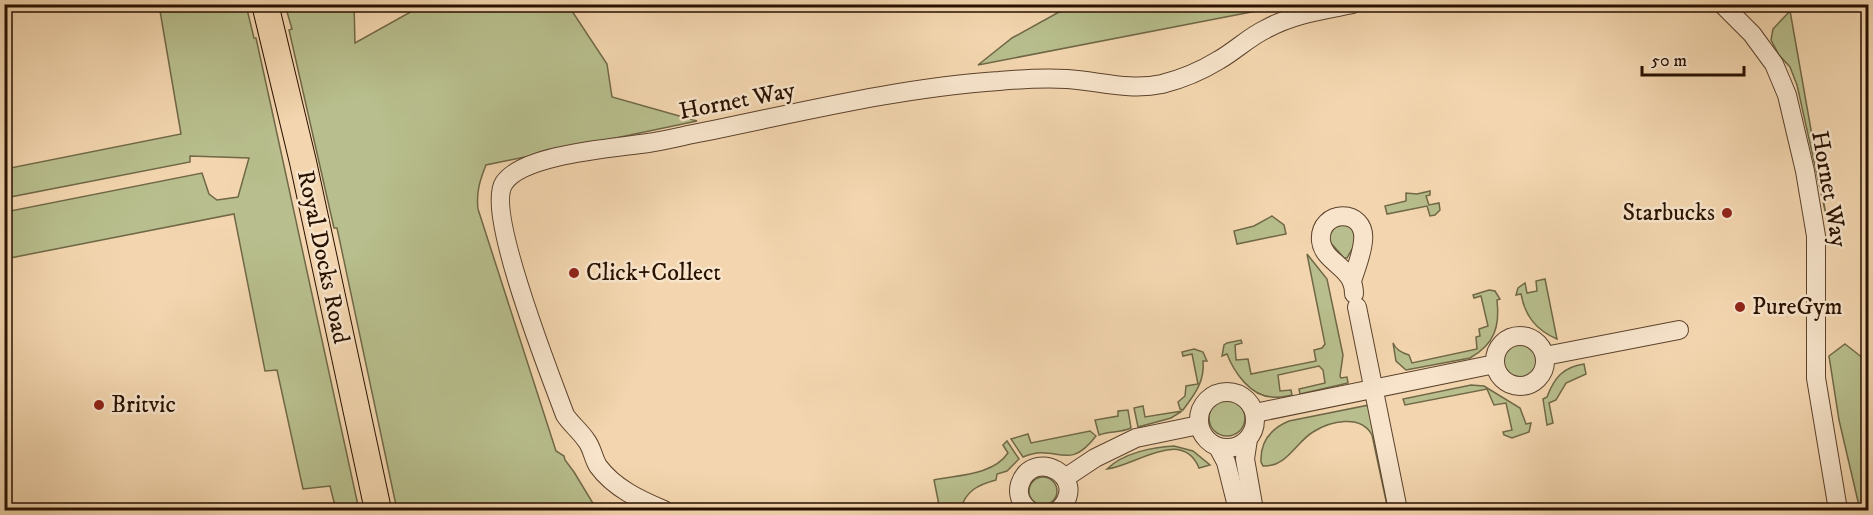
<svg xmlns="http://www.w3.org/2000/svg" width="1873" height="515" font-family="'IM FELL DW Pica',serif">
<style>
.green{fill:#b8be8d;stroke:#706846;stroke-width:1.5}
.lines{fill:none;stroke-linecap:round;stroke-linejoin:round}
.minor-casing{stroke:#5c422c;stroke-width:20}
.highway-casing{stroke:#291100;stroke-width:28}
.minor{stroke:#f7e4cb;stroke-width:18}
.highway{stroke:#f3d6af;stroke-width:26}
.poi-dot{fill:#8f2418;stroke:#f7e4cb;stroke-width:2}
.labels{text-anchor:middle;dominant-baseline:central;stroke-width:5;stroke-linejoin:round;paint-order:stroke}
.street-label{font-size:24px;fill:#291100;stroke:#f7e4cb}
.poi-label{font-size:24px;fill:#291100;stroke:#f7e4cb;text-anchor:start}
</style>
<rect width="100%" height="100%" fill="#f3d6af"/>
<filter id="stains"><feTurbulence type="fractalNoise" baseFrequency=".00333" numOctaves="4"/><feColorMatrix values="0 0 0 0 .2 0 0 0 0 .09 0 0 0 0 .02 0 0 0 .5 -.17"/></filter>
<radialGradient id="worn" r=".72"><stop offset=".6" stop-color="#630" stop-opacity="0"/><stop offset="1" stop-color="#630" stop-opacity=".3"/></radialGradient>
<g class="green">
<path d="M1116 4H1287V5L978 65 1012 38 1059 12Z"/>
<path d="M159 5H246L254 38H256L269 97 359 510H336L330 486 303 489 277 370 265 371 234 214 5 259V212L202 173 209 194 217 200 238 197 249 158 190 156V162L5 198V169L181 134Z"/>
<path d="M285 5H354L355 43 423 5H568L607 64 612 97 697 121 486 165C480 180 476 192 478 209L556 451 564 456 565 460 574 472 597 510H397L337 228H334L289 30 292 29Z"/>
<path d="M1786 5H1789L1826 215 1797 85 1790 67 1779 55 1771 40 1773 29 1790 11Z"/>
<path d="M1430 191V195L1426 196 1429 205 1439 203 1440 210 1435 215 1430 216 1427 206 1387 214 1385 206 1406 201V193L1417 194Z"/>
<path d="M1272 216 1284 225 1286 234 1237 244 1234 231 1254 226Z"/>
<path d="M1345 224 1352 227 1356 242 1347 258H1344L1329 241C1330 230 1334 226 1345 224Z"/>
<path d="M1307 254 1327 279 1343 355 1340 376 1341 378 1347 377 1348 383 1300 394 1299 389 1325 383 1323 370 1319 366 1278 375 1280 391 1291 390 1292 395C1286 396 1278 398 1272 397 1250 396 1234 372 1227 354L1222 356 1224 345 1227 343 1241 340 1242 343 1235 345 1236 360 1248 359 1251 374 1316 361 1314 350 1322 348 1325 344Z"/>
<path d="M1545 279 1557 339C1536 330 1525 316 1521 294L1516 295 1518 288 1525 283 1527 293 1537 291 1536 281Z"/>
<path d="M1489 290 1495 291 1500 299 1497 300C1500 326 1495 344 1470 358L1406 370 1396 361 1393 343C1396 350 1402 353 1409 355L1412 363 1477 349 1476 337 1480 336 1479 329 1488 326 1481 296 1474 298 1473 295Z"/>
<circle cx="1520" cy="360" r="17"/>
<path d="M1845 344 1868 362V510H1860L1839 420 1829 356Z"/>
<path d="M1194 349 1203 352 1207 361H1203C1205 381 1195 394 1183 410L1180 409 1178 402 1185 396 1186 386 1198 384 1192 354 1183 356 1182 352Z"/>
<path d="M1584 364 1586 374 1566 383 1556 400 1549 403 1553 423 1547 425 1543 399 1547 397C1554 378 1563 367 1584 364Z"/>
<path d="M1471 385 1484 386 1520 408 1526 424 1531 423 1529 432 1512 438 1504 435 1503 432 1512 430 1506 403 1494 405 1487 389 1405 405 1403 399Z"/>
<circle cx="1227" cy="418" r="18"/>
<path d="M1369 405 1391 510H1388L1372 435C1361 414 1330 421 1313 432 1295 443 1287 467 1263 466L1261 462C1260 442 1270 429 1289 421Z"/>
<path d="M1143 406 1145 417 1182 411 1171 418 1138 427 1134 408Z"/>
<path d="M1128 410 1131 428C1120 433 1110 431 1099 435L1095 420 1118 416V411Z"/>
<path d="M1090 431 1096 436C1067 474 1057 442 1023 457L1011 439 1028 434 1031 443Z"/>
<path d="M1007 441 1019 459 1007 471 997 474 996 480C977 485 966 491 960 510H940L934 480C959 475 993 475 1008 453L1003 445Z"/>
<path d="M1174 446 1193 451 1210 465 1199 468C1182 427 1135 466 1107 469 1123 453 1153 447 1174 446Z"/>
<circle cx="1043" cy="491" r="14"/>
</g>
<g class="lines">
<defs>
<g id="minor">
<path d="M1722 4 1752 34 1774 64 1787 95 1805 171 1816 236V378L1838 510"/>
<path d="M1352 281C1356 268 1362 254 1363 241 1367 207 1318 209 1321 241 1323 259 1344 265 1351 280 1353 284 1354 290 1354 294"/>
<path d="M1357 307 1398 510"/>
<circle cx="1520" cy="361" r="25"/>
<path d="M1545 356 1679 330"/>
<circle cx="1227" cy="420" r="28"/>
<path d="M1255 413 1495 364"/>
<path d="M1248 439 1245 459 1254 510"/>
<path d="M1218 447 1226 462 1238 510"/>
<path d="M1065 478 1095 458 1136 438 1199 425"/>
<path d="M664 510C640 500 614 488 598 466 593 458 592 447 586 440 580 431 571 424 565 415 551 377 485 212 504 183 523 154 615 148 648 143 663 141 678 137 693 134 794 114 895 88 999 81 1021 79 1044 78 1067 79 1099 81 1129 91 1162 84 1182 79 1201 71 1219 60 1235 51 1249 37 1266 29 1293 14 1323 10 1353 4"/>
<path d="M1029 510C1021 504 1017 494 1020 484 1033 446 1091 477 1059 510"/>
</g>
<path id="highway" d="M265 4 303 162 378 510"/>
</defs>
<use href="#minor" class="minor-casing"/>
<use href="#highway" class="highway-casing"/>
<use href="#minor" class="minor"/>
<use href="#highway" class="highway"/>
</g>
<g class="poi-dot">
<circle cx="1727" cy="213" r="6"/>
<circle cx="574" cy="273" r="6"/>
<circle cx="1740" cy="307" r="6"/>
<circle cx="99" cy="405" r="6"/>
</g>
<g class="labels">
<g class="street-label">
<text transform="translate(737 101) rotate(-11)">Hornet Way</text>
<text transform="translate(1829 189) rotate(80)">Hornet Way</text>
<text transform="translate(323 257) rotate(78)">Royal Docks Road</text>
</g>
<g class="poi-label">
<text x="1715" y="213" text-anchor="end">Starbucks</text>
<text x="586" y="273">Click+Collect</text>
<text x="1752" y="307">PureGym</text>
<text x="111" y="405">Britvic</text>
</g>
</g>
<rect width="1873" height="515" fill="none" stroke="#f3d6af" stroke-width="24"/>
<rect x="6" y="6" width="1861" height="503" fill="none" stroke="#291100" stroke-width="3"/>
<rect x="12" y="12" width="1849" height="491" fill="none" stroke="#291100" stroke-width="1.5"/>
<path d="M1642 66v9h102v-9" fill="none" stroke="#291100" stroke-width="3"/>
<text x="1651" y="66" font-size="18" fill="#291100" stroke="#f7e4cb" stroke-width="4.5" paint-order="stroke">50 m</text>
<rect width="100%" height="100%" filter="url(#stains)"/>
<rect width="100%" height="100%" fill="url(#worn)"/>
</svg>
